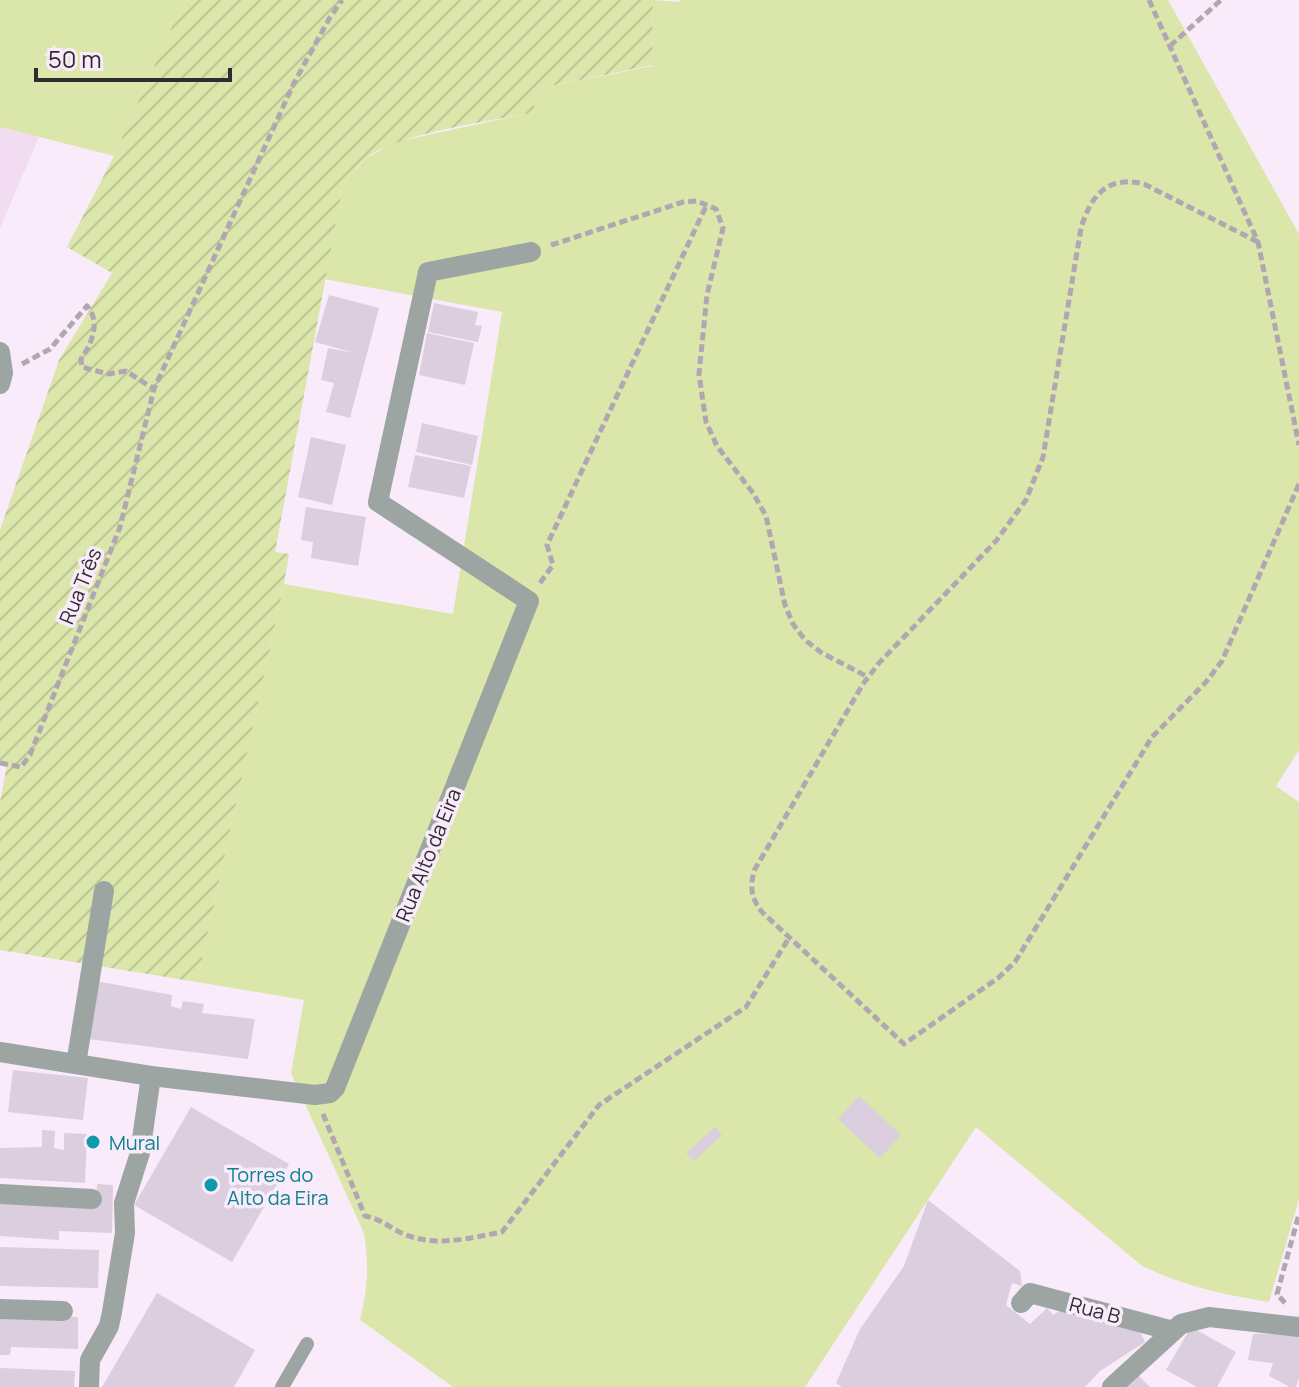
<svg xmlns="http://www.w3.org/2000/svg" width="1299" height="1387" font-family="Manrope,sans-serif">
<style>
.built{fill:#f1dcf2}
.grass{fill:#dbe6ab}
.garden{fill:url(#garden-furrows)}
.building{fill:#dacedf}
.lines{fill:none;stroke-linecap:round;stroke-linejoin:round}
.path{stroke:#b1a6b2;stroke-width:5;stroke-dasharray:8 4;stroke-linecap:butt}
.lane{stroke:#9ca5a2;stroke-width:14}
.street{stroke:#9ca5a2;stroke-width:20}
.culture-dot{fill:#0f9aa8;stroke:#faebfb;stroke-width:3}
.labels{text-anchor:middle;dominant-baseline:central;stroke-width:7;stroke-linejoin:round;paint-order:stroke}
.street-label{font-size:20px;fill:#312c32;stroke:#faebfb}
.culture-label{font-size:20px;fill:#0d838f;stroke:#faebfb;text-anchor:start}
</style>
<defs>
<pattern id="garden-furrows" width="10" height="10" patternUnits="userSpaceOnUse" patternTransform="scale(2)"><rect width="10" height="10" fill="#dbe6ab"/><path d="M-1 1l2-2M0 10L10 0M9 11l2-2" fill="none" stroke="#bcc594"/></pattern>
</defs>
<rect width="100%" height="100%" fill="#faebfb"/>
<path class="built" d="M0 127 39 137 0 228Z"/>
<g class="grass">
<path d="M0 0H187L172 28 114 156 0 127Z"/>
<path d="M653 0 680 2V0H1168L1299 234V750L1276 786 1299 802V1199L1269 1302C1221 1294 1187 1287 1142 1266L976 1127 805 1387H453L360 1320C368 1287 369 1267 364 1233L291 1073 304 1000 197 982 284 584 453 614 502 312 324 279 342 189 351 174 365 159 395 142 534 112 531 90 652 66Z"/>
</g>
<path class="garden" d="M187 0H653L652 65 532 90 535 112C492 121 396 133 365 159 355 167 349 178 342 189L275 552 289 554 284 584 197 982 0 950V802L7 765 0 763V530L59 360 112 273 67 247 114 156 172 27Z"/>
<g class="building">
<path d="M329 295 379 308 350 418 326 412 334 383 321 380 328 348 355 353 315 342Z"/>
<path d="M434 303 478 312 475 325 482 326 478 342 428 332Z"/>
<path d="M427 333 474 343 465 385 419 375Z"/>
<path d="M422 423 478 436 472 465 416 452Z"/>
<path d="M311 437 346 445 332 505 298 497Z"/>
<path d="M415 455 471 466 464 498 408 487Z"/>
<path d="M306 507 366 517 358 566 311 558 313 542 301 540Z"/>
<path d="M96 981 172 995 171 1006 181 1009 183 1001 204 1004 202 1013 255 1019 248 1059 88 1039Z"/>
<path d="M13 1070 88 1078 83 1120 8 1112Z"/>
<path d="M859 1096 901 1135 880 1158 838 1119Z"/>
<path d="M191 1107 289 1164 232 1262 134 1205Z"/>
<path d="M715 1127 722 1135 694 1161 686 1153Z"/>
<path d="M42 1130 55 1131 54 1148 64 1150V1133L87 1134 85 1183 0 1178V1148L42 1147Z"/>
<path d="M97 1184 113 1185 112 1233 59 1231V1240L0 1236V1201L96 1206Z"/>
<path d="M928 1200 1020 1271 1022 1286 1012 1283 1006 1305 1030 1324 1047 1308 1053 1315 1061 1310 1093 1316 1141 1333 1145 1342 1100 1371 1085 1387H842L836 1383 860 1329 904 1266Z"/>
<path d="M0 1247 99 1250 98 1288 0 1286Z"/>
<path d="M157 1293 255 1350 234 1387H102Z"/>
<path d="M0 1316 78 1317V1349L11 1347 10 1355H0Z"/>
<path d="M1191 1327 1236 1352 1217 1387H1197L1166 1370Z"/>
<path d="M1299 1333V1378L1296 1387H1290L1269 1376 1273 1363 1248 1360 1253 1334Z"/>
<path d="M0 1368 75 1371 74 1387H0Z"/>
<path d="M1137 1374 1150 1387H1125Z"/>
</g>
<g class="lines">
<g class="path">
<path d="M1149 0 1258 242 1299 445"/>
<path d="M1170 46 1221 0"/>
<path d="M1258 242 1144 184C1108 175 1091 195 1081 228L1043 457 1026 500 996 541 879 663 863 684 755 869C749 886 751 898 762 912L904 1044 998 978 1015 962 1152 737 1206 682 1222 661 1299 484"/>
<path d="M551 245 683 202 697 201 716 209 723 228 707 295 699 374 706 422 717 446 753 493 766 516 785 605 793 624 805 640 822 653 868 677"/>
<path d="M22 364 50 349 87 306C101 322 92 343 81 359L82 367 108 374 126 371 154 389"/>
<path d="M540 583 553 565 547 545 707 204"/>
<path d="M0 763 21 767 30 755 120 527 154 389 294 83 329 19 342 0"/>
<path d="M323 1114 365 1216C382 1219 391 1229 406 1235 438 1247 470 1238 502 1232L599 1105 746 1007 789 938"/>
<path d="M1285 1303 1277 1294 1299 1214"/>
</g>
<path class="lane" d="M282 1387 307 1344"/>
<g class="street">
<path d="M0 352 3 373 0 384"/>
<path d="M0 1052 151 1076 315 1095 330 1093 335 1088 529 601 378 502 428 272 531 252"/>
<path d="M76 1064 104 891"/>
<path d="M0 1194 92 1199"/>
<path d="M1021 1303 1030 1293 1173 1331"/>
<path d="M0 1309 63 1311"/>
<path d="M89 1387 90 1360 109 1326 112 1312 125 1233 124 1203 140 1153 151 1076"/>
<path d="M1112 1387 1181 1324 1209 1317 1299 1327"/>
</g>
</g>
<g class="culture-dot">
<circle cx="93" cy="1142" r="8"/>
<circle cx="211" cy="1185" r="8"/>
</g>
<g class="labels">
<g class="street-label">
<text transform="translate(80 586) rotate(-68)">Rua Três</text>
<text transform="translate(428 855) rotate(-68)">Rua Alto da Eira</text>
<text transform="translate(1095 1310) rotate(15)">Rua B</text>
</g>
<g class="culture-label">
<text x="109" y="1142">Mural</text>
<text x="227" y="1174">Torres do<tspan x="227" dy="23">Alto da Eira</tspan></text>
</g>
</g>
<path d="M36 68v12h194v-12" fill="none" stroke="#312c32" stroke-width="4"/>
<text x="48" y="68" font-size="24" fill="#312c32" stroke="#faebfb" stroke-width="6" paint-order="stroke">50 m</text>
</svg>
